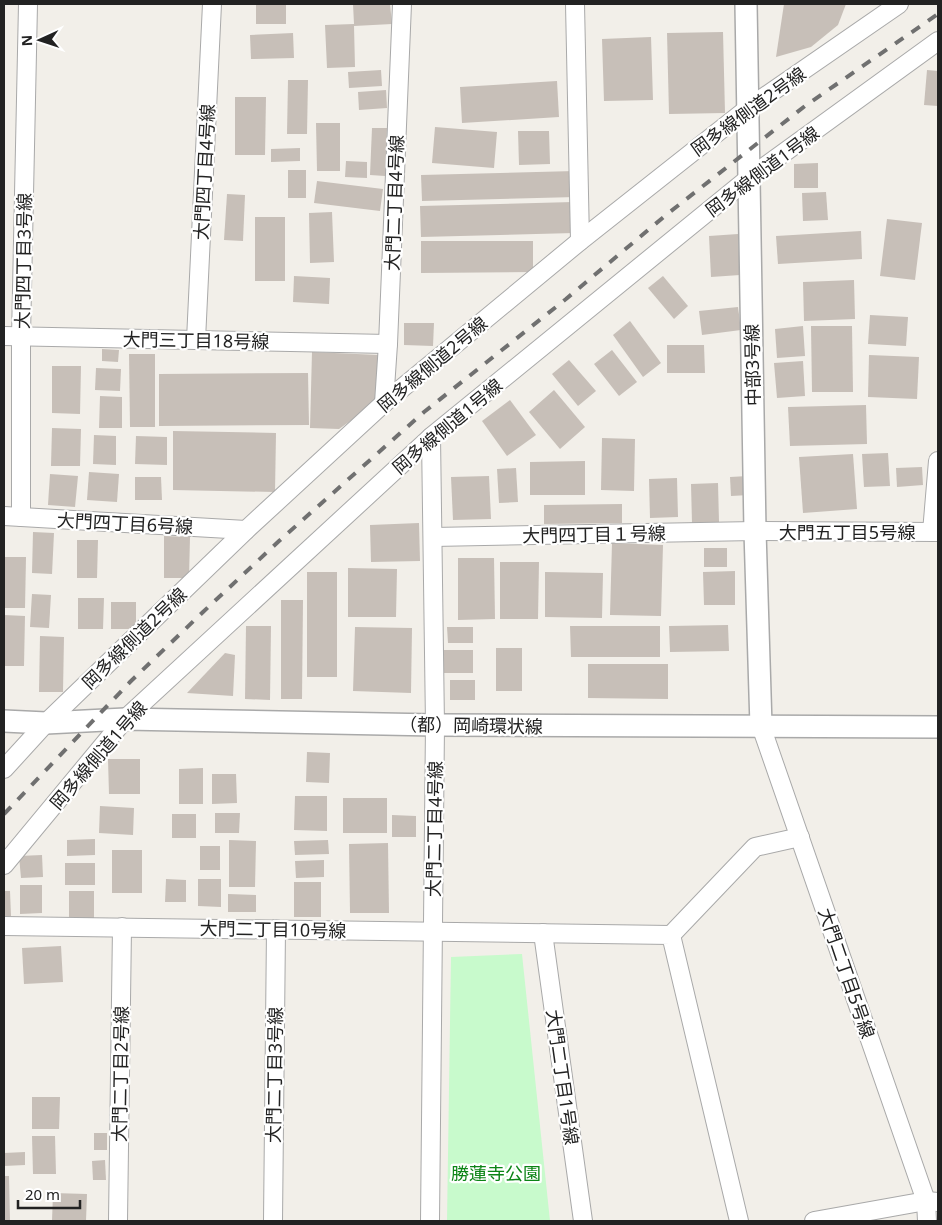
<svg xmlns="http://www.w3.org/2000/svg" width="942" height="1225" font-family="'Noto Sans','Noto Sans JP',sans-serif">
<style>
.park{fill:#c8facc}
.building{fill:#c7bfb8}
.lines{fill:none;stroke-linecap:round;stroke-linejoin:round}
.minor-casing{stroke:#a9a9a9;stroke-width:20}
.tertiary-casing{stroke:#a9a9a9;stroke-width:24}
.minor{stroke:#fff;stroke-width:18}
.tertiary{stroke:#fff;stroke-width:21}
.rail{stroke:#707070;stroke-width:4;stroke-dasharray:10 10;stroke-linecap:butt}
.labels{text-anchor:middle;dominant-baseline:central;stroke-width:4.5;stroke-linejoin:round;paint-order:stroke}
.street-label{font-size:18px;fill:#222;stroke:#fff}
.park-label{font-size:18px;fill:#0c8416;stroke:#fff}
</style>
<rect width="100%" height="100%" fill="#f2efe9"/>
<path class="park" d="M522 954 550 1221H447L451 957Z"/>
<g class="building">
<rect x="256" y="4" width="30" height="20"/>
<path d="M353 4H390L392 24 354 26 355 67 327 68 325 25 354 24Z"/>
<path d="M784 4H846L838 25 811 47 776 57Z"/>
<path d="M723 32 725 113 669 114 667 33Z"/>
<path d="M293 33 294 58 251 59 250 35Z"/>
<path d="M651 37 653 100 604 101 602 39Z"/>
<path d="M381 70 382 86 349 88 348 72Z"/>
<path d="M927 70 938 71V106L924 105Z"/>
<path d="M288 80H308L307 134H287Z"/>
<path d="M557 81 559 117 462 123 460 87Z"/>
<path d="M386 90 387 108 359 110 358 92Z"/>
<path d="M235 97H266L265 155H235Z"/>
<path d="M316 123H340V171H317Z"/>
<path d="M435 127 497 132 494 168 432 163Z"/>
<path d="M372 128H387L385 176 370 175Z"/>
<path d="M518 131H549L550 164 519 165Z"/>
<path d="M300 148V161L271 162V149Z"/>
<path d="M346 161 367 162V178L345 177Z"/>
<path d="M818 163V188H794V164Z"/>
<rect x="288" y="170" width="18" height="28"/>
<path d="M575 171 576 197 422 201 421 175Z"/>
<path d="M317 181 383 189 380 211 314 203Z"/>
<path d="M826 192 828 220 803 221 802 193Z"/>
<path d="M227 194 245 195 243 241 224 240Z"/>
<path d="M573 202 574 233 421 237 420 206Z"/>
<path d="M332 212 334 262 310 263 309 213Z"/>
<rect x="255" y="217" width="30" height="64"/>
<path d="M887 219 922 223 915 280 880 276Z"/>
<path d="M861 231 862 259 778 264 776 236Z"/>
<path d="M738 234 740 275 711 277 709 236Z"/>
<path d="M421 241H533V272L421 273Z"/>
<path d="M294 276 330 278 329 304 293 302Z"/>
<path d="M663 276 688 306 674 319 648 288Z"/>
<path d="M854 280 855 319 804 321 803 282Z"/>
<path d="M738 307 741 330 702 335 699 311Z"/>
<path d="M870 315 908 317 906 346 868 344Z"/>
<path d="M630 321 661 363 643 377 613 335Z"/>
<path d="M404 323H434L433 346 404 345Z"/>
<path d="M803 326 805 356 777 358 775 329Z"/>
<path d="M811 326H852L853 392H812Z"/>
<path d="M667 345H704L705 373H667Z"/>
<path d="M102 349 119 350 118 362 102 361Z"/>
<path d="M612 350 637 382 619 396 594 364Z"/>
<path d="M312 352 379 355 378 401 339 429 310 428Z"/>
<path d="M129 354H155V427H130Z"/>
<path d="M869 355 919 357 917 399 868 397Z"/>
<path d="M569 360 596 391 578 406 552 374Z"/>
<path d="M803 361 805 396 777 398 774 363Z"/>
<path d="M52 366H81L80 414 52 413Z"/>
<path d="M96 368 121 369 120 391 95 390Z"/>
<path d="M308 373 309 425 159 426V374Z"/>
<path d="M554 390 585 427 560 449 529 412Z"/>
<path d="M100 396 122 397V428H99Z"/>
<path d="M510 400 536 435 507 456 482 421Z"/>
<path d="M866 405 867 444 790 446 788 407Z"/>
<path d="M52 428 81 429 80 466H51Z"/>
<path d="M173 431 276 433 275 492 173 490Z"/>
<path d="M94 435 116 436V465L93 464Z"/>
<path d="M136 436 167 437V465L135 464Z"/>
<path d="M602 438 635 439 634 491 601 490Z"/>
<path d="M888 453 890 486 864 487 862 454Z"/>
<path d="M853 454 857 509 803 513 799 457Z"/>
<path d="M585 461V495H530V462Z"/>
<path d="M922 467 923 485 897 487 896 468Z"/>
<path d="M516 468 518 502 499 503 497 469Z"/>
<path d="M89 472 119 474 117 502 87 500Z"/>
<path d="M50 474 78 476 75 507 48 505Z"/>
<path d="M489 476 491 519 453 520 451 477Z"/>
<path d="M748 476 749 495 731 496 730 477Z"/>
<path d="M135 477H161L162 500H135Z"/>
<path d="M677 478 678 517 650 518 649 479Z"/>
<path d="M718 483 719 522 692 523 691 484Z"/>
<path d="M622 504V523L544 524V505Z"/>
<path d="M419 523 420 561 371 562 370 525Z"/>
<path d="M33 532 54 533 52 574 32 573Z"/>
<path d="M164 536 190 537 189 578H164Z"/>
<path d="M77 540H98L97 578H77Z"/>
<path d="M612 543 663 545 661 616 610 615Z"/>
<rect x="704" y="548" width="23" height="19"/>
<path d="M4 557H26L25 608H4Z"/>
<path d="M458 558H494L495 619 458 620Z"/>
<path d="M500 562H539L538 619H500Z"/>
<path d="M348 568 397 569 396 617H348Z"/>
<path d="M735 571V605H704L703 572Z"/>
<rect x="307" y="572" width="30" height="105"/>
<path d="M545 572 603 573 602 618 545 617Z"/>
<path d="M32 594 51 595 49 628 30 627Z"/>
<path d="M78 598H104L103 629H78Z"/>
<path d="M281 600H303L302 699H281Z"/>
<rect x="111" y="602" width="25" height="27"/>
<path d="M4 615 25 616 24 666H4Z"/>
<path d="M728 625 729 651 670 652 669 626Z"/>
<path d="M246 626H271L270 700 245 699Z"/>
<path d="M570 626H660V657H571Z"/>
<path d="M355 627 412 628 411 693 353 691Z"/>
<path d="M447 627H473V643H448Z"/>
<path d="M40 636 64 637 63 692H39Z"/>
<rect x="496" y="648" width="26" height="43"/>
<path d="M443 650H473V673H444Z"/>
<path d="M225 653 235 655 233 696 187 693Z"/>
<path d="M588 664H668V699L588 698Z"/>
<rect x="450" y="680" width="25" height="20"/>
<path d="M307 752 330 753 329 783 306 782Z"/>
<path d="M108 759H140V794H109Z"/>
<path d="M203 768V804H179V769Z"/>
<path d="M212 774H236L237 803 212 804Z"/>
<path d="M295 796H327V831L294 830Z"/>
<rect x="343" y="798" width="44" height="35"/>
<path d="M100 806 134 808 133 835 99 833Z"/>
<path d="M215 813H240L239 833H215Z"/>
<rect x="172" y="814" width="24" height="24"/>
<path d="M392 815 416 816V837H392Z"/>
<path d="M95 839V855L67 856V840Z"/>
<path d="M229 840 256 841 255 887H229Z"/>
<path d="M328 840 329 854 295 855 294 841Z"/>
<path d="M388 843 389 913H350L349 844Z"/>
<rect x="200" y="846" width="20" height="24"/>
<rect x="112" y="850" width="30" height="43"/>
<path d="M42 855 43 877 21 878 19 856Z"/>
<path d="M324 860V877L296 878 295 861Z"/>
<rect x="65" y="863" width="30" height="22"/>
<path d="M166 879 186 880V902H165Z"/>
<path d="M198 879H221V907L198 906Z"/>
<rect x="294" y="882" width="27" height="35"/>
<path d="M20 885H42V913L20 914Z"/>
<path d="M4 891H10L11 916H4Z"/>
<rect x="69" y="891" width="25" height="27"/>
<path d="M228 894 256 895V912H228Z"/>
<path d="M61 946 63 982 24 984 22 948Z"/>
<path d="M32 1097H60L59 1129H32Z"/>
<rect x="94" y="1133" width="13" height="17"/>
<path d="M32 1136H55L56 1174H33Z"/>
<path d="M25 1152V1165L4 1166V1153Z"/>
<path d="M105 1160 106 1180H93L92 1161Z"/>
<path d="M4 1176H9L10 1221H4Z"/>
<path d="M53 1193 87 1194 86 1221H52Z"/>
</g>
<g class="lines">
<defs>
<g id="minor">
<path d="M575 4 580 241"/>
<path d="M4 336 388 344"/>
<path d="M196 340 212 4"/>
<path d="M384 403 388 344 402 4"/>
<path d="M4 516 246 530"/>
<path d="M21 517V337L28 4"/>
<path d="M932 532 938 461"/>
<path d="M433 537 755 531 938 532"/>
<path d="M761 726 926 1201 927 1221"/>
<path d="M4 769 46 723 246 530 384 403 580 241 747 109 899 4"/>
<path d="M4 865 125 719 431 437 749 178 938 41"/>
<path d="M4 926 671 935 739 1221"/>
<path d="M543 933 583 1221"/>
<path d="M671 935 755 847 800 837"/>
<path d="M118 1221 122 927"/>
<path d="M273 1221 276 929"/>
<path d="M430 1221 435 725 431 437"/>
<path d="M814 1221 926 1201 938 1202"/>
</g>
<g id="tertiary">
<path d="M746 4 755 531 761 726"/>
<path d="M4 721 46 723 125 719 435 725 938 727"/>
</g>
</defs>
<use href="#minor" class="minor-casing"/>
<use href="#tertiary" class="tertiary-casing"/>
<use href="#minor" class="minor"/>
<use href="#tertiary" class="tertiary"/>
<path class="rail" d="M4 814 130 682 203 612 279 541 424 412 566 299 666 215 805 106 938 14"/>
</g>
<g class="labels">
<g class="street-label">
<text transform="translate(748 111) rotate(-36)">岡多線側道2号線</text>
<text transform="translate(762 171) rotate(-37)">岡多線側道1号線</text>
<text transform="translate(204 172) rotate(-87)">大門四丁目4号線</text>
<text transform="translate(394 203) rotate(-88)">大門二丁目4号線</text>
<text transform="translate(23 261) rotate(-89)">大門四丁目3号線</text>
<text transform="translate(196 340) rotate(1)">大門三丁目18号線</text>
<text transform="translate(432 364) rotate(-40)">岡多線側道2号線</text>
<text transform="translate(752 365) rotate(-91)">中部3号線</text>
<text transform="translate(447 426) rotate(-40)">岡多線側道1号線</text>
<text transform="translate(125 523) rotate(3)">大門四丁目6号線</text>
<text x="847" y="532">大門五丁目5号線</text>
<text transform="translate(594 534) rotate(-1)">大門四丁目１号線</text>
<text transform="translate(134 638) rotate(-44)">岡多線側道2号線</text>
<text transform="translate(471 725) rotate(1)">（都）岡崎環状線</text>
<text transform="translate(98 755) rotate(-49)">岡多線側道1号線</text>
<text transform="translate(434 829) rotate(-89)">大門二丁目4号線</text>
<text transform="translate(273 929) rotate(1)">大門二丁目10号線</text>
<text transform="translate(847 973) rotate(71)">大門二丁目5号線</text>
<text transform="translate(120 1074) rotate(-89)">大門二丁目2号線</text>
<text transform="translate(274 1075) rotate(-89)">大門二丁目3号線</text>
<text transform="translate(563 1077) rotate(82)">大門二丁目1号線</text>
</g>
<g class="park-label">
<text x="496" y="1173">勝蓮寺公園</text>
</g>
</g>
<rect width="942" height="1225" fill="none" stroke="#222222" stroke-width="10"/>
<g transform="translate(40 40) rotate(267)" stroke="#ffffff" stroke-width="4" paint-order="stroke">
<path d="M0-4L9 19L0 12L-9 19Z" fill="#222222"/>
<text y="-8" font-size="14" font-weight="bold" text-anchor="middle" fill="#222222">N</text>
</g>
<path d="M18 1200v8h62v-8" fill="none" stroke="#222222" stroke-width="2.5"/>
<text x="25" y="1200" font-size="15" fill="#222222" stroke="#ffffff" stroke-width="4" paint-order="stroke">20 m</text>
</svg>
